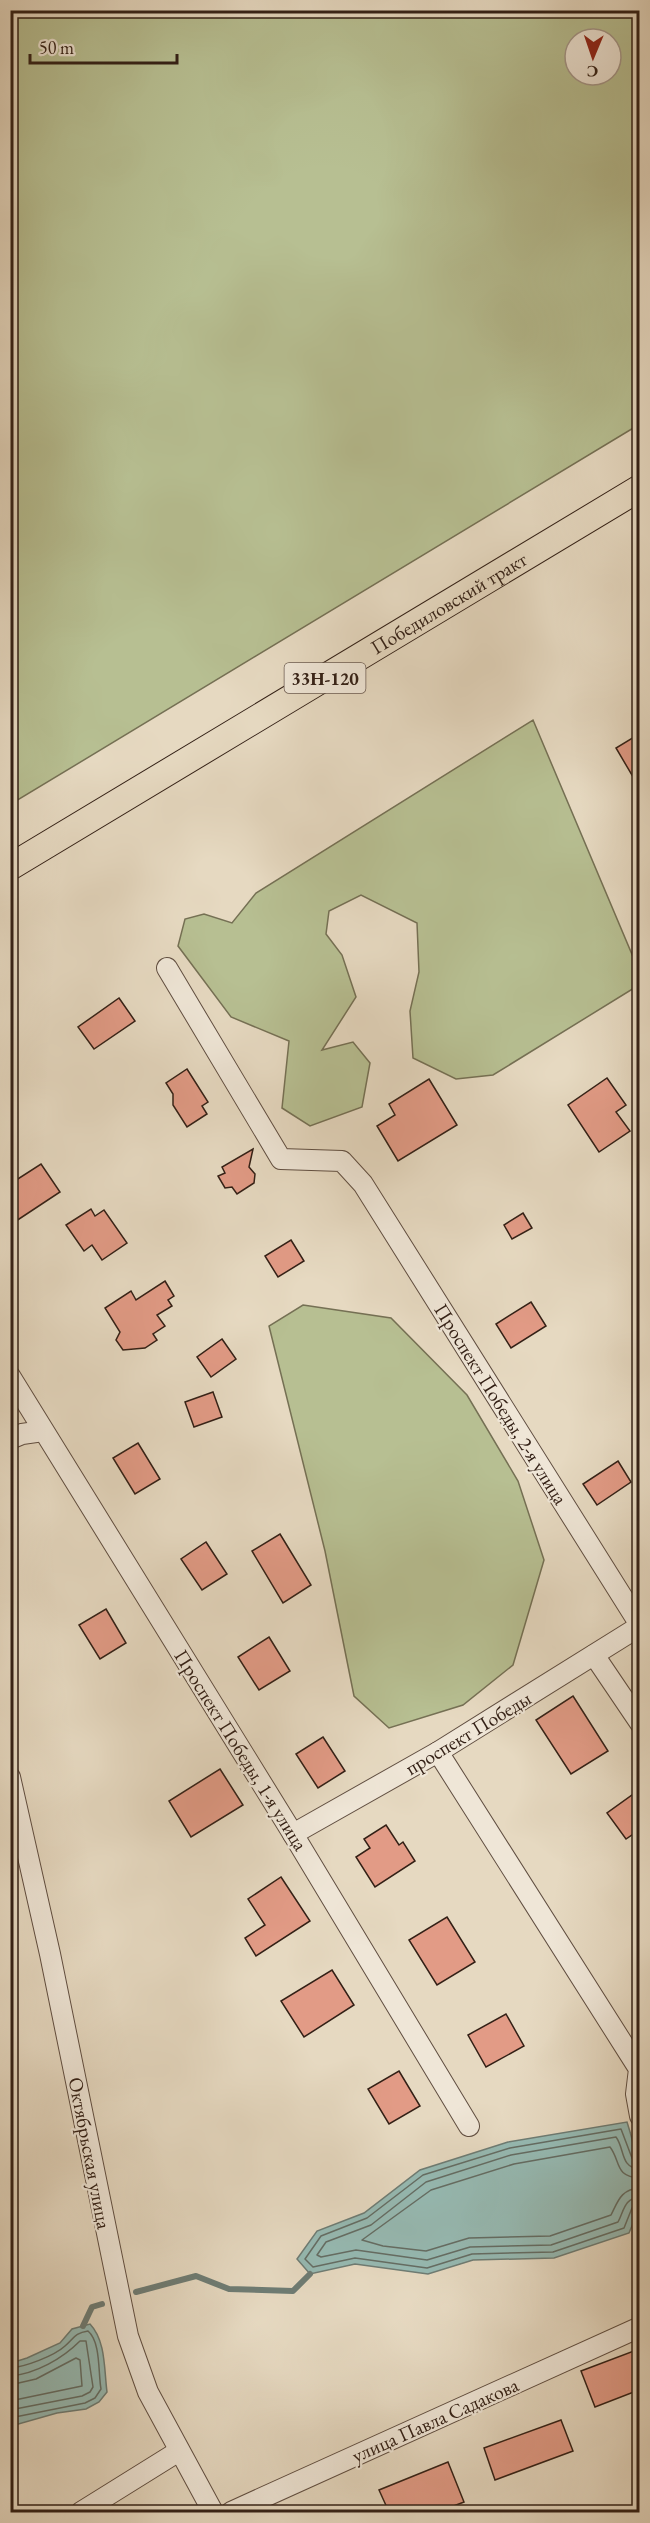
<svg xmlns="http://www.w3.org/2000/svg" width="650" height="2523" font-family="'EB Garamond',serif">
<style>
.green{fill:#b7bf92;stroke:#757054;stroke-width:1.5;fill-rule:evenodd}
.water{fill:#96bab3;stroke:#6e7c74;stroke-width:1.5}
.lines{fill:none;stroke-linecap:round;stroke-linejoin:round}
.shore{stroke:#646d64;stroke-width:1.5}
.stream{stroke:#6e7c74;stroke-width:6}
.building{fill:#e29b86;stroke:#332016;stroke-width:1.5}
.minor-casing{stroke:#604e41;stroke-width:22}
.major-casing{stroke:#332016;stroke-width:28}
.minor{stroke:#efe6d7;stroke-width:20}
.major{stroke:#e6d9c1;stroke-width:26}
.labels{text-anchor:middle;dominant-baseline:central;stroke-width:4.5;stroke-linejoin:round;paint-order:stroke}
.shield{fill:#efe6d7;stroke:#6b5b50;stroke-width:1.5}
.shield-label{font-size:18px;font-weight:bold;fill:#332016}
.street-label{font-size:20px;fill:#332016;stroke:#efe6d7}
</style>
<rect width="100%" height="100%" fill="#e6d9c1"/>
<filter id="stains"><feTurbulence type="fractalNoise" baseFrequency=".00333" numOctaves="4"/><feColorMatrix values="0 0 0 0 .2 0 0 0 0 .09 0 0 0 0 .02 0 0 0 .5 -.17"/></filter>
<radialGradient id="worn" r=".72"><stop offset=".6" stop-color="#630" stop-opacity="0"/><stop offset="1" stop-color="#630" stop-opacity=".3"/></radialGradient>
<g class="green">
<path d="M11 10 639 11 640 424 11 804ZM575 39H611V75H575Z"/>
<path d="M533 720 639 971V985L493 1075 456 1079 413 1058 410 1011 419 972 417 923 361 895 329 911 326 934 342 955 356 997 322 1050 353 1042 370 1063 362 1107 310 1126 282 1108 289 1041 231 1017 178 946 185 919 204 914 232 923 256 893Z"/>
<path d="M303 1305 391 1318 467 1395 518 1481 544 1560 513 1665 463 1705 389 1728 354 1696 325 1551 269 1326Z"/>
</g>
<g class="water">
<path d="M627 2122C635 2147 642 2174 640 2201 639 2211 633 2223 629 2233L554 2258 473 2260 428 2274 355 2264 310 2274 297 2259 317 2231 364 2213 420 2170 508 2142Z"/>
<path d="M90 2324C106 2341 104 2369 107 2392L99 2402 86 2409 57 2413 15 2425 11 2423V2363L27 2358 60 2343 72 2329Z"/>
</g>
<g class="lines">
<g class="shore">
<path d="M640 2162 632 2158 621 2129 510 2148 423 2175 367 2218 321 2236 305 2259 313 2267 355 2258 427 2268 472 2254 553 2252 624 2228 632 2208 640 2205"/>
<path d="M640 2169C620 2168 625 2149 616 2137L511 2155 426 2182 371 2225 326 2242 317 2255 321 2257 356 2250 427 2260 470 2247 551 2245 618 2222C624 2211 624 2198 640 2197"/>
<path d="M640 2178C614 2177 621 2161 610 2147L514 2164 431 2190 362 2240 383 2246 426 2251 469 2238 550 2236 611 2215C618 2201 621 2189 640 2188"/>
<path d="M10 2368C25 2367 54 2356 65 2346 74 2338 75 2333 88 2331 101 2342 98 2373 101 2389L95 2398 85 2403 10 2418"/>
<path d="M10 2376C36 2374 63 2358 80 2341H86L93 2387 90 2392 82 2396 10 2410"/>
<path d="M10 2385 36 2379 76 2358 80 2360 82 2386 10 2401"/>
</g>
<g class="stream">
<path d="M136 2292 196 2276 229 2289 293 2291 310 2274"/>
<path d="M83 2326 92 2307 102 2304"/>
</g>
</g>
<g class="building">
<path d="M639 734V787L616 748Z"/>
<path d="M119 998 135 1021 94 1049 78 1027Z"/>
<path d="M187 1069 208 1102 202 1106 207 1114 187 1127 173 1105V1094L166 1083Z"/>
<path d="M607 1078 626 1105 616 1112 630 1131 599 1152 568 1105Z"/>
<path d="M429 1079 457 1125 398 1161 377 1126 395 1115 389 1104Z"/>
<path d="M253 1149 249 1167 255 1174 254 1183 237 1194 232 1187 225 1188 218 1176 225 1173 222 1167Z"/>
<path d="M41 1164 60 1192 10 1225V1184Z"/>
<path d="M91 1209 95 1216 104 1210 127 1243 102 1260 92 1245 84 1251 66 1225Z"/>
<path d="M523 1213 532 1228 512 1239 504 1225Z"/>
<path d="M291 1240 304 1261 278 1277 265 1256Z"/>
<path d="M165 1281 174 1296 168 1300 172 1306 157 1315 165 1326 153 1334 157 1340 145 1348 123 1350 116 1340 120 1332 105 1308 131 1291 136 1300Z"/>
<path d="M531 1302 546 1326 511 1348 496 1324Z"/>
<path d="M222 1339 236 1359 211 1377 197 1357Z"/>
<path d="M213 1392 222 1417 194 1427 185 1402Z"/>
<path d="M138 1443 160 1479 135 1494 113 1458Z"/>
<path d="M618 1461 631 1482 597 1505 583 1484Z"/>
<path d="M280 1534 311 1585 283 1603 252 1551Z"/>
<path d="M206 1542 227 1574 202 1590 181 1559Z"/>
<path d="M106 1609 126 1643 100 1659 79 1625Z"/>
<path d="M269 1637 290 1671 259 1690 238 1657Z"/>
<path d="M573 1696 608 1751 571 1774 536 1720Z"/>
<path d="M323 1737 345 1771 318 1788 296 1754Z"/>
<path d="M220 1769 243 1805 191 1837 169 1801Z"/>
<path d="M639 1790V1830L626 1839 607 1813Z"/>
<path d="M386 1825 399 1845 403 1842 415 1861 375 1887 356 1857 370 1848 364 1839Z"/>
<path d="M281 1877 310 1921 256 1956 245 1938 265 1925 248 1899Z"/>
<path d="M447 1917 475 1962 437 1985 409 1940Z"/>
<path d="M332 1970 354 2005 304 2037 281 2001Z"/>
<path d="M506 2014 524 2046 486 2067 468 2035Z"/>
<path d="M399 2071 420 2106 389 2124 368 2089Z"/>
<path d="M639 2349V2390L595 2407 581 2371Z"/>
<path d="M561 2420 573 2451 495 2480 484 2448Z"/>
<path d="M448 2462 464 2502 438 2512H389L379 2490Z"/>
</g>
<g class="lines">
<defs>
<g id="minor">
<path d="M167 968 281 1159 342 1161 363 1184 640 1625"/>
<path d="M10 1376 293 1834 469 2126"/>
<path d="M10 1439 22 1434 43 1431"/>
<path d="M594 1655 640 1723"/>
<path d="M438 1752 639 2069 636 2094 640 2116"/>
<path d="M10 1777 50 1954 128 2336 148 2392 213 2512"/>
<path d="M293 1834 438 1752 640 1626"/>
<path d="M81 2512 179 2451"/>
<path d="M231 2512 640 2327"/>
</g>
<g id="major">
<path id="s1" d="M10 867 640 488"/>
</g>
</defs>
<use href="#minor" class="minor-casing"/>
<use href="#major" class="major-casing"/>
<use href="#minor" class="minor"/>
<use href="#major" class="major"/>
</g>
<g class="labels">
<rect class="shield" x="284.5" y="663" width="81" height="30" rx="4.5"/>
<g class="shield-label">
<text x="325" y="678">33Н-120</text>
</g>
<g class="street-label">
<text stroke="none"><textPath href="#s1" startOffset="512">Победиловский тракт</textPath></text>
<text transform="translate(501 1404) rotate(58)">Проспект Победы, 2-я улица</text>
<text transform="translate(468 1733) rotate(-31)">проспект Победы</text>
<text transform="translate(241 1750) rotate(58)">Проспект Победы, 1-я улица</text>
<text transform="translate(90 2153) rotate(79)">Октябрьская улица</text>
<text transform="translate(435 2420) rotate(-24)">улица Павла Садакова</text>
</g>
</g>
<rect width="650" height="2523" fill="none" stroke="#e6d9c1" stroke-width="36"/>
<rect x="12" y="12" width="626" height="2499" fill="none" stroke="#332016" stroke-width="3"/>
<rect x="18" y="18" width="614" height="2487" fill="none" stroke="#332016" stroke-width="1.5"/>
<g transform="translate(593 57) rotate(182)"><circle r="28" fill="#efe6d7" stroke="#a4978a" stroke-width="1.5"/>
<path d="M0-4.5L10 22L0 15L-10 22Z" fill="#8f2418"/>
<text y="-9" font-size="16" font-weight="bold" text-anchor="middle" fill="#332016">С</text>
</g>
<path d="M30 54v9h147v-9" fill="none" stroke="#332016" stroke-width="3"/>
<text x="39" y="54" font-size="18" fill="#332016" stroke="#efe6d7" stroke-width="4.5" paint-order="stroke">50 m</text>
<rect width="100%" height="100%" filter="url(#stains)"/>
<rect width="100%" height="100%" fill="url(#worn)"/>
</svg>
